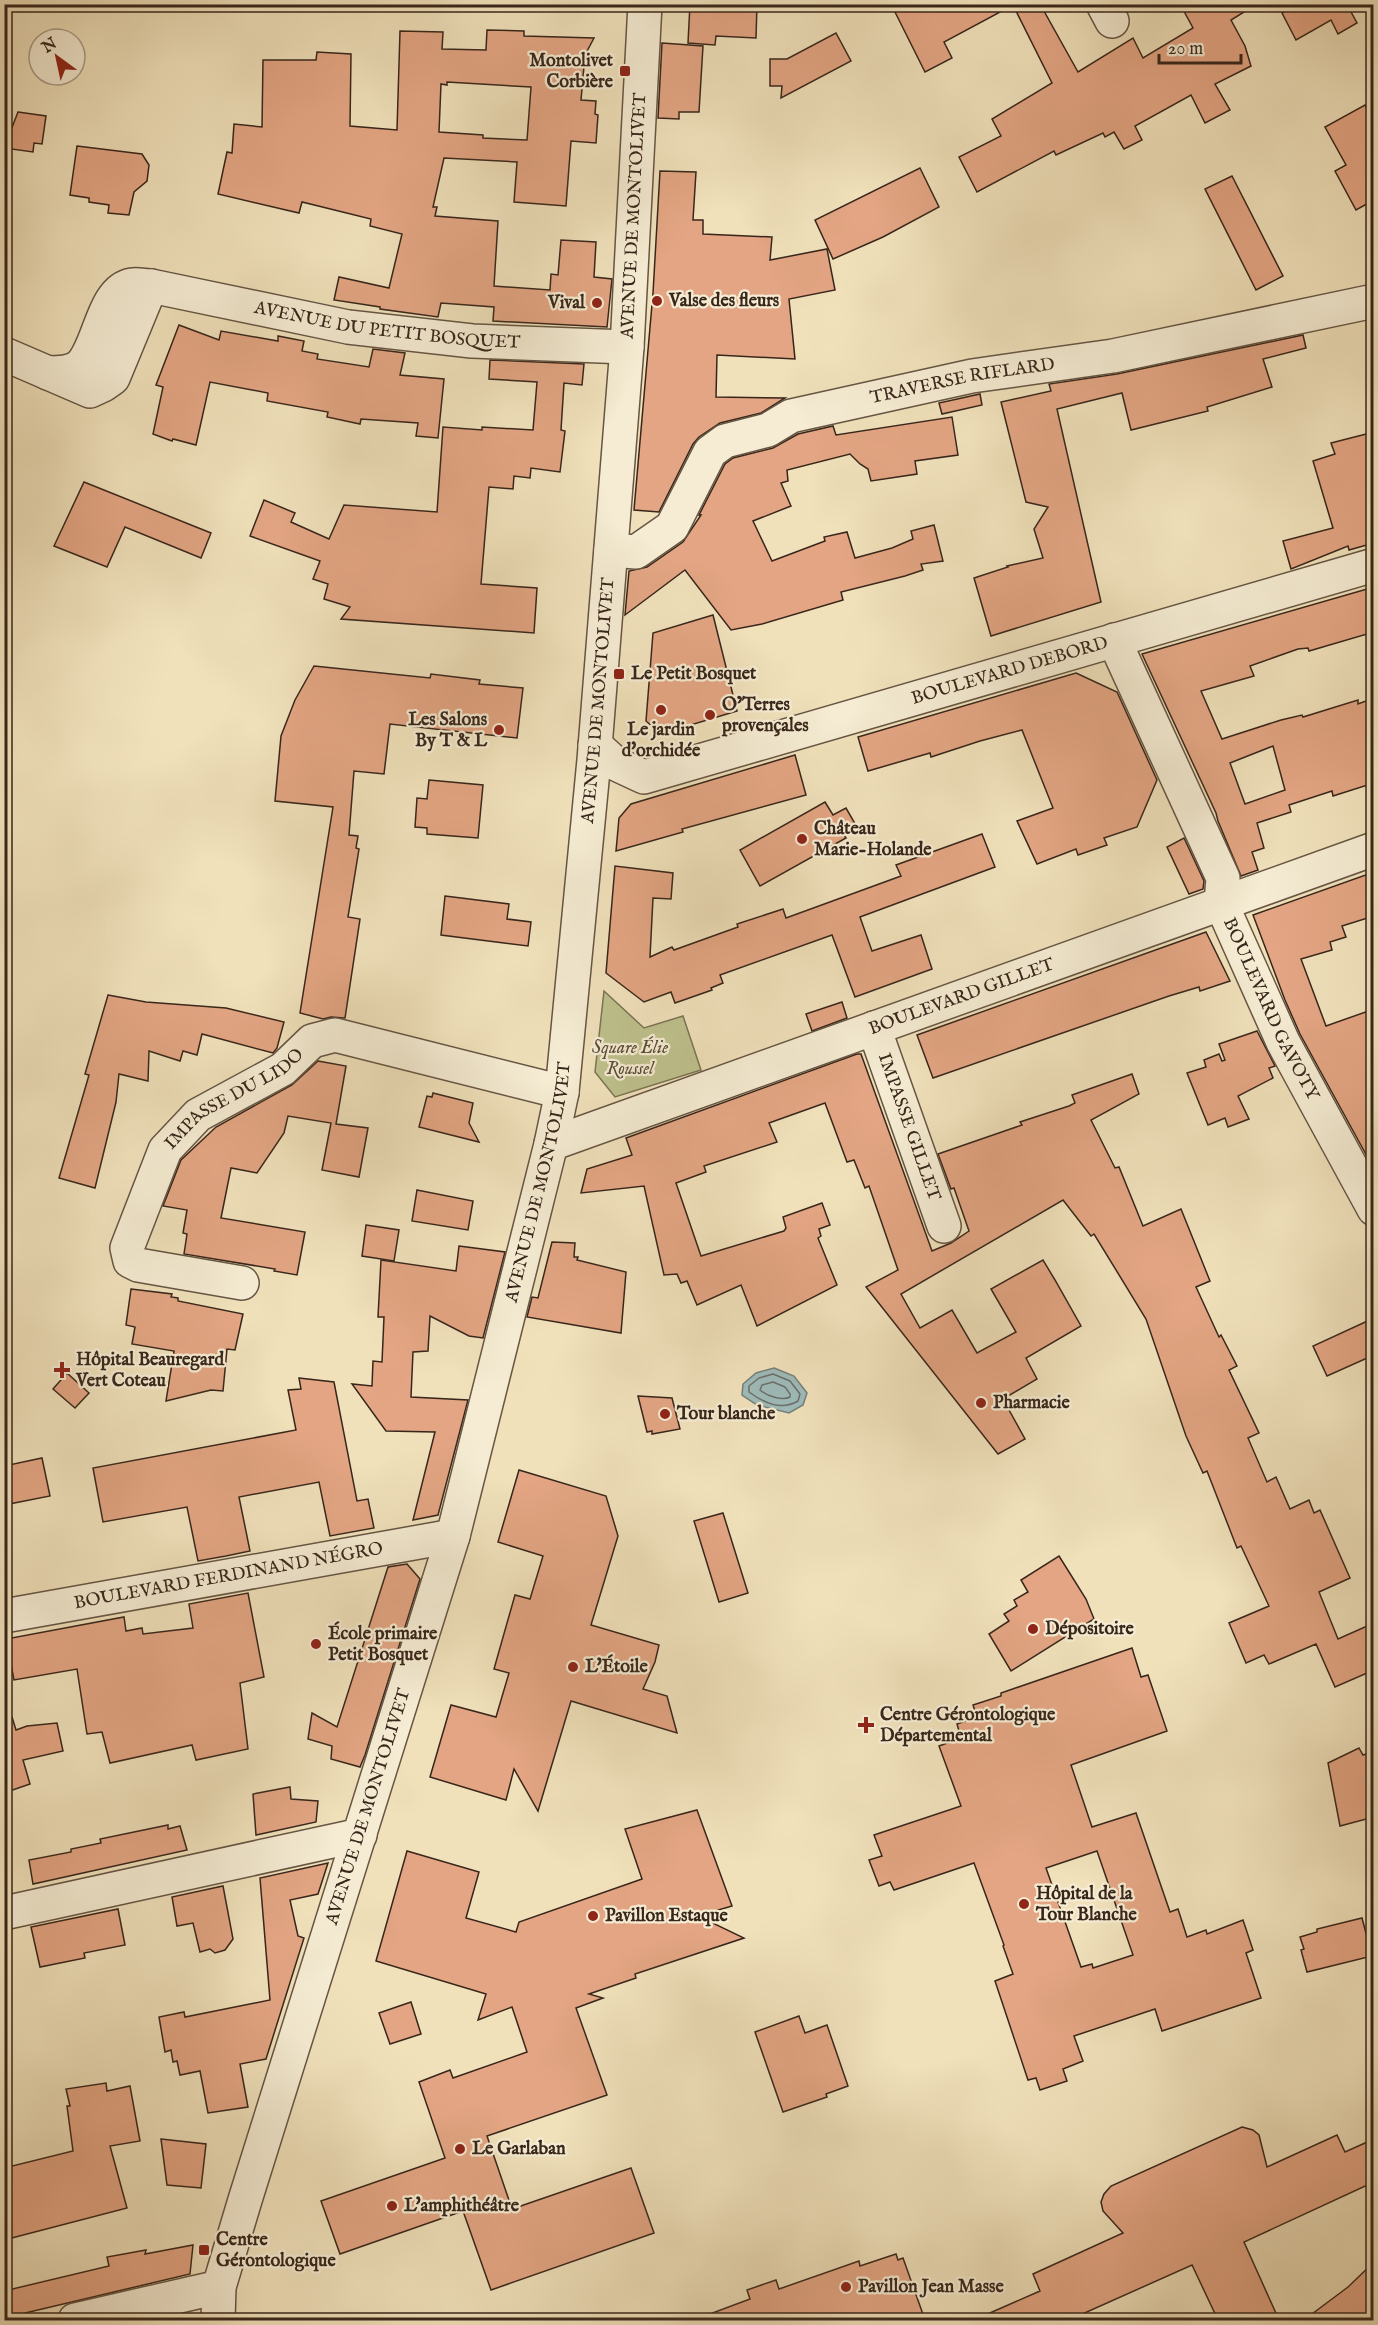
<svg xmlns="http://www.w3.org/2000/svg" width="1378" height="2325" font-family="'IM FELL English',serif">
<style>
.green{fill:#bec18d;stroke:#7b7454;stroke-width:1.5}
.water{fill:#9ebbba;stroke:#757f7a;stroke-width:1.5}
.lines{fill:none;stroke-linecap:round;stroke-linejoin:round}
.shore{stroke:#6b706a;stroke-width:1.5}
.building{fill:#e3a583;stroke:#38261b;stroke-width:1.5;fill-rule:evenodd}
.minor-casing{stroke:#665543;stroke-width:36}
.minor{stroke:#f5ecd3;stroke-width:33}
.poi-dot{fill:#8f2418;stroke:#f5ecd3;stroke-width:2}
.labels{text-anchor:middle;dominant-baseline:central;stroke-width:4.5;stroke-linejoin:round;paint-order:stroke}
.poi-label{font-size:18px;font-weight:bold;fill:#38261b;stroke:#f5ecd3;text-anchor:start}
.street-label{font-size:18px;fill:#38261b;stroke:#f5ecd3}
.park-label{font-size:18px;font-style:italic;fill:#5a4d38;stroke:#f5ecd3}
</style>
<rect width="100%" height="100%" fill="#f0e1bb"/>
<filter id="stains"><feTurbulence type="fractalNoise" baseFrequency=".00333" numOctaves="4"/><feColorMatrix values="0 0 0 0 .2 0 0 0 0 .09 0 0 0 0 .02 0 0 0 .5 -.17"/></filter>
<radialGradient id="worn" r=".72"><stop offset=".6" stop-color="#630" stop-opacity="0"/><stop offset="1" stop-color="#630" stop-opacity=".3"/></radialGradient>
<path class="green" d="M604 991 644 1028 683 1016 701 1070 615 1097 595 1072Z"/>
<path class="water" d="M774 1368 794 1376 807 1393 803 1405 789 1413 757 1405 742 1395 743 1384 756 1373Z"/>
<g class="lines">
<g class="shore">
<path d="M773 1374 790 1381 800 1394 798 1401C781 1411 764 1403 749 1392V1386L759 1378Z"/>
<path d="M773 1382 785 1387 790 1394V1397C782 1401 767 1396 760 1390L762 1385Z"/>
</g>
</g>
<g class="building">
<path d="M690 4H757L756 38 716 36 715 45 688 43Z"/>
<path d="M891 4H1040L1078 72 1133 38 1143 58 1193 28 1180 4H1257L1231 20 1245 46 1251 66 1215 84 1230 110 1205 123 1191 95 1135 126 1142 140 1124 149 1114 132 1105 137 1103 133 1056 155 1054 151 977 192 959 157 1001 136 992 119 1052 83 1013 5 944 42 952 58 925 72Z"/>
<path d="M1296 4H1360L1350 10 1357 23 1338 34 1331 20 1296 40 1282 13Z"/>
<path d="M487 30 524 31V36L594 38 585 55 581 100 596 101 595 114 598 115 596 143 571 141 566 206 514 202 517 162 444 158 433 207H437L435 216 498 221 494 286 550 290 551 274 558 275 561 240 596 242 594 277 612 279 607 327 493 321 494 307 441 303 438 317 380 309V307L334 300 339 277 389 288 402 234 370 226 371 219 302 202 299 213 218 194 227 152 232 153 234 124 262 127 263 60H316L317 52 351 54 350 126 397 130 400 31 443 32 442 49 486 50ZM447 82 531 87 527 140 483 138V135L439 132 441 84 447 85Z"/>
<path d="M836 33 851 61 781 98 782 86H770V59H787Z"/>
<path d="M662 43 703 46 699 112H679V119L658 118Z"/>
<path d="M1365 105 1374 122V200L1356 210 1335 171 1346 165 1325 127Z"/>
<path d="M18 112 46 116 42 144 34 143 33 152 4 148Z"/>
<path d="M77 146 142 154 149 165 147 181 134 192 129 215 108 213 109 205 89 202V198L70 195Z"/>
<path d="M920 168 939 207 883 237 833 259 815 220Z"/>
<path d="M660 171 696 172 693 220H703V234L772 237 770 260 827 249 835 290 789 299 795 359 717 355 716 397 785 398 761 413 720 423 699 437 693 444 659 512 634 510 653 293Z"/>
<path d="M1232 176 1283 276 1256 290 1205 189Z"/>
<path d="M179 325 219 340 221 331 278 341V336L304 341 302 351 318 354 317 359 369 367 373 349 405 353 400 375 444 379 438 438 416 436 418 423 361 419 360 424 327 417 328 412 267 401 268 393 210 382 196 445 173 439 172 441 153 434 163 387 156 385Z"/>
<path d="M1303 335 1306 348 1263 359 1272 387 1207 407 1208 411 1131 430 1122 393 1057 409 1101 602 991 636 974 578 1008 567 1007 566 1043 558 1034 529 1048 507 1026 502 1001 402 1051 391 1049 384 1117 374Z"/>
<path d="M490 360 584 364 582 385 564 383 561 430 565 431 560 472 531 468 530 478 514 476 513 489 489 487 481 584 537 588 534 633 341 619 350 607 324 599 328 584 313 579 320 561 250 536 264 500 295 513 291 522 329 539 344 505 437 512 443 427 482 430V427L533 430 537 382 489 379Z"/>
<path d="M980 394 982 405 942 414 939 403Z"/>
<path d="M952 417 958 455 915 461 917 474 871 481 868 469 860 464 850 454 787 470 788 481 781 483 791 506 753 521 772 561 825 541 824 537 847 532 855 558 892 548 913 539 911 531 934 525 943 561 921 564 923 570 905 576 841 592 843 600 762 624 731 630 685 570 625 615 629 571 647 567 683 542 701 515H699L725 464 733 458 773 448 798 434 833 426 836 435Z"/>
<path d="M1374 432V543L1349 550 1348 546 1291 569 1283 541 1333 528 1313 461 1335 454 1331 443Z"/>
<path d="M84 482 211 533 201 558 125 527 107 567 54 546Z"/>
<path d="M1374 587V632L1309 651 1308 648 1298 649 1250 666 1254 676 1201 691 1222 739 1281 720 1302 715 1303 717 1358 700V704L1374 698V783L1333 796 1332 791 1289 805 1291 812 1257 823 1264 848 1252 852 1258 870 1241 876 1218 821 1216 813 1142 654ZM1273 746 1285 790 1245 804 1230 763Z"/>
<path d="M713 615 737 711 661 734 646 721 653 633Z"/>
<path d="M314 666 430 678 431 674 480 680 479 684 523 688 517 738 390 724 384 774 354 771 349 835 358 836 356 848 359 849 348 917 360 919 345 1018 331 1017 323 1019 300 1013 333 807 275 801 281 736 295 700Z"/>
<path d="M1076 673 1117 692 1157 780 1137 827 1104 838 1107 845 1078 855 1076 849 1037 864 1017 821 1053 808 1022 730 980 741 931 757 930 753 868 771 858 737Z"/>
<path d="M795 755 806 795 682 829 683 832 616 851 619 818 631 804Z"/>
<path d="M429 780 483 785 478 838 427 834V828L415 827 417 798 427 799Z"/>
<path d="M825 802 833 815 846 808 857 827 844 835 846 838 760 886 740 850Z"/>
<path d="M982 834 995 867 860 917 872 951 921 935 932 969 855 997 832 935 720 975 723 983 711 988 712 990 675 1003 671 992 644 1002 606 973 615 866 673 873 671 899 653 898 650 957 672 947 674 950 738 927 737 924 783 909 786 918 901 876 896 865Z"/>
<path d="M1184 838 1204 881 1203 889 1189 894 1167 847Z"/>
<path d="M1374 872V916L1342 926 1346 937 1330 942 1332 950 1301 959 1326 1026 1374 1009V1169L1300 1034 1285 1000 1253 915Z"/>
<path d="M445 896 509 904 507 919 531 922 528 946 441 935Z"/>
<path d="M1206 932 1230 981 1200 991 1199 987 1169 996 933 1078 917 1035Z"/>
<path d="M108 995 146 1002 226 1008 284 1022 277 1048 273 1053 202 1034 197 1055 183 1051 180 1061 149 1051 148 1081 119 1074 116 1102 95 1188 59 1178 89 1075 85 1074Z"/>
<path d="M842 1002 847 1018 812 1031 806 1014Z"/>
<path d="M1257 1031 1275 1066 1269 1068 1273 1078 1238 1096 1249 1119 1228 1127 1225 1118 1208 1125 1187 1073 1206 1067 1204 1060 1219 1054 1222 1061 1225 1060 1219 1044Z"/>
<path d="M857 1054H861L932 1251 951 1243 969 1231 954 1188 951 1189 938 1154 1022 1125 1020 1122 1069 1106 1075 1103 1072 1095 1132 1074 1139 1094 1091 1120 1115 1168 1119 1167 1143 1226 1181 1209 1210 1281 1196 1287 1219 1337 1221 1335 1237 1366 1229 1370 1259 1433 1248 1438 1267 1482 1276 1477 1290 1509 1309 1500 1314 1513 1320 1510 1350 1578 1319 1592 1338 1639 1374 1623V1670L1335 1687 1316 1644 1269 1664 1264 1655 1246 1663 1229 1623 1269 1606 1241 1546 1237 1548 1207 1471 1203 1473 1186 1436 1146 1319 1094 1234 1091 1236 1063 1200 901 1294 920 1328 952 1310 977 1353 1016 1332 991 1289 1043 1260 1055 1280 1081 1326 1026 1358 1037 1379 1003 1399 1025 1439 998 1454 866 1287 898 1270 869 1186 865 1188 854 1160 847 1162 825 1103 769 1123 777 1142 704 1166 706 1172 676 1183 701 1256 784 1231 786 1228 783 1217 822 1203 830 1225 819 1229 821 1236 818 1238 837 1285 757 1326 741 1285 697 1305 687 1281 681 1283 677 1274 664 1275 644 1186 581 1193 587 1169 632 1155 626 1138Z"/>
<path d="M318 1061 346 1066 336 1124 368 1128 359 1177 322 1170 331 1123 288 1116 284 1133 257 1173 231 1168 221 1218 305 1232 297 1275 274 1271 275 1269 184 1254 187 1234 183 1233 187 1210 163 1206 181 1160 216 1127 292 1085Z"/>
<path d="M433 1093 473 1103 469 1123 479 1142 419 1127 427 1096 432 1097Z"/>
<path d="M417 1190 473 1201 468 1230 412 1221Z"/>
<path d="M366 1225 399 1230 394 1261 362 1256Z"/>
<path d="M552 1242 575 1243 574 1257H578L577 1260 626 1272 621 1333 527 1317 532 1297 538 1298Z"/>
<path d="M459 1246 505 1252 483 1338 469 1336 430 1316 428 1351 413 1352 411 1397 468 1400 438 1515 413 1520 435 1432 386 1431 352 1384 372 1386 373 1361 382 1362 384 1317H378L381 1260 456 1271Z"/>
<path d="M131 1289 172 1294 171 1297 178 1298V1301L243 1314 235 1350 227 1349 223 1391 211 1390 166 1401 174 1351 132 1344 135 1327 126 1325Z"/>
<path d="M1374 1318V1355L1327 1376 1313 1346Z"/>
<path d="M67 1373 89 1393 75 1408 53 1389Z"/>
<path d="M299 1378 334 1382 357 1501 368 1499 374 1528 330 1536 319 1482 239 1497 250 1551 226 1556 198 1561 187 1507 103 1522 93 1468 296 1430 288 1390 301 1389Z"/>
<path d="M638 1396 672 1398 680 1429 652 1434V1431L647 1432Z"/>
<path d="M42 1458 50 1496 4 1505V1466Z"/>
<path d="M519 1470 606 1496 618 1536 591 1625 659 1645 655 1662 643 1689 667 1696 677 1733 571 1701 538 1811 514 1769 506 1800 430 1777 451 1705 496 1717 509 1673 494 1669 515 1595 530 1599 543 1556 498 1542Z"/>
<path d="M723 1513 748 1593 719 1602 694 1521Z"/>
<path d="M1059 1556 1086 1599 1094 1619 1011 1671 989 1634 1009 1621 1004 1614 1017 1606 1014 1600 1028 1592 1021 1580Z"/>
<path d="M407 1564 420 1579 365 1755 360 1767 331 1759 332 1746 308 1739 312 1713 337 1727 388 1567Z"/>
<path d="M248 1593 264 1677 240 1683 248 1749 196 1760 192 1745 110 1763 102 1732 87 1734 77 1669 14 1680 6 1639 124 1617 126 1631 142 1628 143 1634 193 1628 189 1604Z"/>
<path d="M1132 1648 1141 1677 1148 1675 1167 1731 1071 1765 1092 1827 1136 1813 1170 1912 1178 1909 1187 1937 1206 1930 1207 1934 1243 1920 1253 1950 1246 1953 1261 1998 1162 2031 1155 2009 1074 2036 1083 2061 1063 2069 1067 2081 1040 2090 1036 2078 1028 2080 995 1981 1013 1974 1003 1946 1004 1945 974 1863 894 1890 890 1882 879 1886 869 1860 882 1856 874 1835 961 1806 939 1746 961 1738 957 1724 977 1717 973 1705 1001 1696V1693ZM1097 1851 1133 1955 1093 1968 1092 1964 1081 1967 1046 1868Z"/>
<path d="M12 1717 16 1730 27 1726 57 1723 63 1751 23 1760 30 1784 4 1793V1718Z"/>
<path d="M1359 1748 1363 1755 1374 1751V1817L1340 1826 1328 1763Z"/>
<path d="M290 1787 291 1799 318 1801 316 1822 256 1835 253 1794Z"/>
<path d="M697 1810 732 1906 698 1916 744 1938 635 1974 636 1978 589 1994 603 1998 576 2008 607 2095 487 2136 512 2209 631 2168 654 2233 491 2290 463 2211 340 2254 321 2201 445 2158 419 2082 450 2070 453 2078 527 2052 512 2007 478 2020 486 1994 376 1961 407 1851 479 1872 466 1918 516 1932 519 1922 642 1879 625 1829Z"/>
<path d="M168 1825V1829L180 1826 187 1850 33 1884 29 1860 71 1852V1849L101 1843 100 1839Z"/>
<path d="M328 1863 318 1894 290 1900 298 1936 304 1938 266 2059 240 2064 248 2107 208 2113 200 2071 180 2075 177 2061 173 2062 171 2050 165 2052 159 2017 184 2012 185 2017 270 2000 260 1878Z"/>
<path d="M223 1886 233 1939 225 1950 215 1953 210 1949 200 1952 193 1923 177 1926 172 1897Z"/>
<path d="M118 1909 125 1945 84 1953 85 1958 40 1967 31 1927Z"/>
<path d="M1362 1918 1372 1956 1307 1972 1301 1950 1304 1949 1300 1937 1317 1932V1929Z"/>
<path d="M411 2002 421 2034 390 2044 379 2013Z"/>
<path d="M799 2016 805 2033 827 2025 848 2086 826 2094 827 2097 783 2112 755 2032Z"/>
<path d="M106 2083 107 2091 130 2086 140 2141 110 2146 127 2208 4 2240V2168L73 2151 67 2106H70L66 2089Z"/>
<path d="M1242 2127 1253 2130 1259 2135 1267 2167 1337 2135 1345 2152 1374 2139V2182L1244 2242 1279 2320H1218L1192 2265 1069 2320H974L1040 2291 1033 2274 1123 2233 1103 2211 1101 2202 1104 2194 1111 2186Z"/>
<path d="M161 2139 206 2144 201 2188 167 2185Z"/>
<path d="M193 2245 190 2274 4 2318V2291L109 2266 107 2257 146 2250 145 2254Z"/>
<path d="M896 2254 898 2260 903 2258 925 2320H699V2318L750 2299 747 2290 776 2280 779 2289 859 2261 860 2266Z"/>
<path d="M1374 2262V2320H1304L1348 2287Z"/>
</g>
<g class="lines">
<defs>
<g id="minor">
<path d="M1103 4 1112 21"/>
<path d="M4 354 90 391 103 385 113 378 151 286"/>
<path id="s1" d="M48 373C59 373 71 373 80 366 100 347 102 290 132 285 138 284 145 286 151 286L348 327 472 341 627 347"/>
<path id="s2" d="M611 550 636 552 672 527 710 452 725 441 768 430 791 416 972 376 1113 356 1374 301"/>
<path id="s3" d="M1114 640 1223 878 1221 903 1283 1042 1374 1209"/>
<path id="s4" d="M595 745 616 764 644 777 1374 565"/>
<path id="s5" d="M874 1028 944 1226"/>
<path id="s6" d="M551 1144 1374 849"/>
<path id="s7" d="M242 1283 138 1265 130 1261 127 1248 165 1150 198 1115 283 1069 312 1041 335 1035 562 1092"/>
<path id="s8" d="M4 1616 453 1536"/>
<path d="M4 1913 360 1835"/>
<path d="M75 2320 219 2287"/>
<path id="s9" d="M218 2320 219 2287 245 2200 453 1536 551 1144 562 1092 594 760 627 347 645 4"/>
</g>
</defs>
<use href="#minor" class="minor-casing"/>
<use href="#minor" class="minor"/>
</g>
<g class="poi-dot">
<rect x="619" y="65" width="12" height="12" rx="3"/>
<circle cx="657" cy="301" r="6"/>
<circle cx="597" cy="303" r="6"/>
<rect x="613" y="668" width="12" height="12" rx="3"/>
<circle cx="661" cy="710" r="6"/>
<circle cx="710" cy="715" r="6"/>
<circle cx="499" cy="730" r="6"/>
<circle cx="802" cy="839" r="6"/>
<path d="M59 1361h6v6h6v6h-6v6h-6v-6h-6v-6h6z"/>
<circle cx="981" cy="1403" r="6"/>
<circle cx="665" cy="1414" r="6"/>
<circle cx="1033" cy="1629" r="6"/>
<circle cx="316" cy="1644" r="6"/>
<circle cx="573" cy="1667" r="6"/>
<path d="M863 1716h6v6h6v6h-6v6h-6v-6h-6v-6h6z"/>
<circle cx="1024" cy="1904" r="6"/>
<circle cx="593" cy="1916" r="6"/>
<circle cx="460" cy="2149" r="6"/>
<circle cx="392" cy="2206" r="6"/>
<rect x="198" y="2244" width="12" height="12" rx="3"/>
<circle cx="846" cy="2287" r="6"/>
</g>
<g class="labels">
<g class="poi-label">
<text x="613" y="61" text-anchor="end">Montolivet<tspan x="613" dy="21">Corbière</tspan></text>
<text x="669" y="301">Valse des fleurs</text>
<text x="585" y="303" text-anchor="end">Vival</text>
<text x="631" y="674">Le Petit Bosquet</text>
<text x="722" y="705">O’Terres<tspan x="722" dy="21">provençales</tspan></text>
<text x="487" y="720" text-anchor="end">Les Salons<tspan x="487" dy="21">By T &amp; L</tspan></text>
<text x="661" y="730" text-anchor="middle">Le jardin<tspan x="661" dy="21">d'orchidée</tspan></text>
<text x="814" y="829">Château<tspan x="814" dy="21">Marie-Holande</tspan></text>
<text x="76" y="1360">Hôpital Beauregard<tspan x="76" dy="21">Vert Coteau</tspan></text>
<text x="993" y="1403">Pharmacie</text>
<text x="677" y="1414">Tour blanche</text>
<text x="1045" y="1629">Dépositoire</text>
<text x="328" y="1634">École primaire<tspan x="328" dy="21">Petit Bosquet</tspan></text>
<text x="585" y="1667">L'Étoile</text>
<text x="880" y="1715">Centre Gérontologique<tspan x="880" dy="21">Départemental</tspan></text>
<text x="1036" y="1894">Hôpital de la<tspan x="1036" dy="21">Tour Blanche</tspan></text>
<text x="605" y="1916">Pavillon Estaque</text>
<text x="472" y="2149">Le Garlaban</text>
<text x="404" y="2206">L'amphithéâtre</text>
<text x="216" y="2240">Centre<tspan x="216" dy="21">Gérontologique</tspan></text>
<text x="858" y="2287">Pavillon Jean Masse</text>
</g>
<g class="street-label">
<text stroke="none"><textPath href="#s9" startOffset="2156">AVENUE DE MONTOLIVET</textPath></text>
<text stroke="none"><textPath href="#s1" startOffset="392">AVENUE DU PETIT BOSQUET</textPath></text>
<text stroke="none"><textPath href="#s2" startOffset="418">TRAVERSE RIFLARD</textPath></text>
<text stroke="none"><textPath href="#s4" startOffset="440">BOULEVARD DEBORD</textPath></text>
<text stroke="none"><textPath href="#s9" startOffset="1670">AVENUE DE MONTOLIVET</textPath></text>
<text stroke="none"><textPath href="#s6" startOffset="436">BOULEVARD GILLET</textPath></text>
<text stroke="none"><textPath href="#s3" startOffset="404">BOULEVARD GAVOTY</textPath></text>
<text stroke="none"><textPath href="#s7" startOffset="320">IMPASSE DU LIDO</textPath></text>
<text stroke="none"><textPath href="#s5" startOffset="105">IMPASSE GILLET</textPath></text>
<text stroke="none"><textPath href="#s9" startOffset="1184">AVENUE DE MONTOLIVET</textPath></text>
<text stroke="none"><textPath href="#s8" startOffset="228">BOULEVARD FERDINAND NÉGRO</textPath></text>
<text stroke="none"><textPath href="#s9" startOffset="536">AVENUE DE MONTOLIVET</textPath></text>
</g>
<g class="park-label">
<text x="630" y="1048">Square Élie<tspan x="630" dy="21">Roussel</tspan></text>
</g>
</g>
<rect width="1378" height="2325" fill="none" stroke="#f0e1bb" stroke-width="24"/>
<rect x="6" y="6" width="1366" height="2313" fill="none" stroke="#38261b" stroke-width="3"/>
<rect x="12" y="12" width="1354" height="2301" fill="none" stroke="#38261b" stroke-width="1.5"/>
<g transform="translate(57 57) rotate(327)"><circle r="28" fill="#f5ecd3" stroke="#a99d89" stroke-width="1.5"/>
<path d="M0-4.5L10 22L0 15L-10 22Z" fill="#8f2418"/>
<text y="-9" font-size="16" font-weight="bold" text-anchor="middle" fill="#38261b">N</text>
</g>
<path d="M1159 54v9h82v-9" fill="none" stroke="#38261b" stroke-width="3"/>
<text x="1168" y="54" font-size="18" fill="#38261b" stroke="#f5ecd3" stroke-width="4.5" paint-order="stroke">20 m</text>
<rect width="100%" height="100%" filter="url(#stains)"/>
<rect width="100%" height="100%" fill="url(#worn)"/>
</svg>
